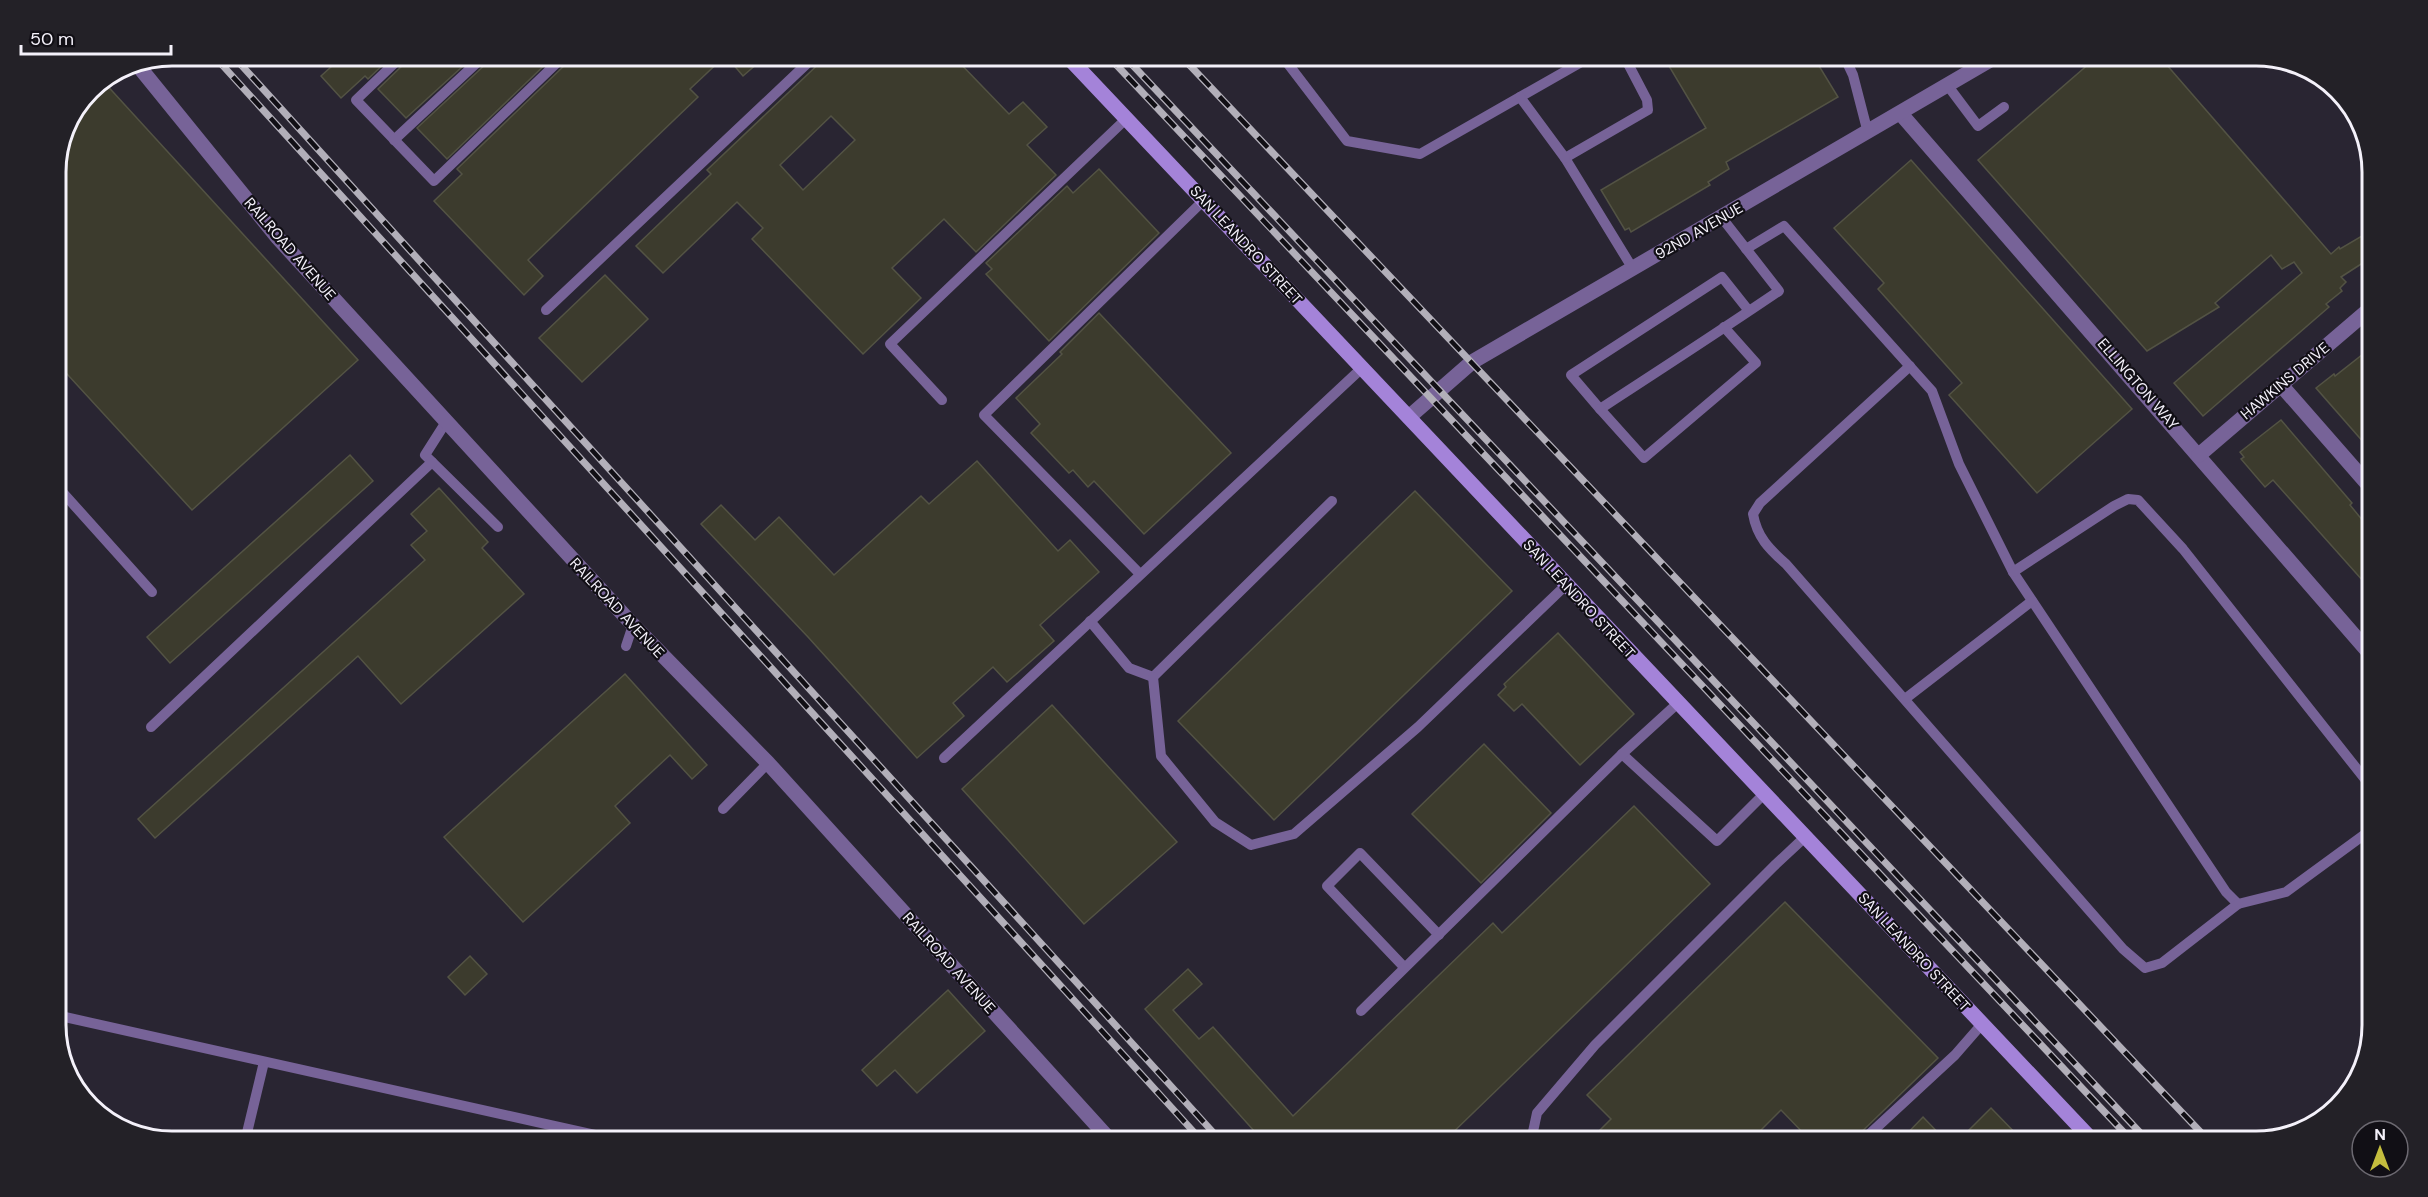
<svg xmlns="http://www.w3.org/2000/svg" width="2428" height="1197" font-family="'DM Sans',sans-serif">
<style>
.building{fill:#3c3b2d;stroke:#535344;stroke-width:1.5;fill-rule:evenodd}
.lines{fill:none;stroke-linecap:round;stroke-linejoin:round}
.service{stroke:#776398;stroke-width:10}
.minor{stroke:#776398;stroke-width:15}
.secondary{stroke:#a483d9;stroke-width:15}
.rail-casing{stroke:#b2afb9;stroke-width:7}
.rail{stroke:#110f15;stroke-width:4.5;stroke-dasharray:14;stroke-linecap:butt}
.labels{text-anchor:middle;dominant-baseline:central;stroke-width:4.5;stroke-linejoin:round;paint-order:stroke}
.street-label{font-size:15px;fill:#f4f1fa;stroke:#110f15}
.rim{fill:none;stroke:#f4f1fa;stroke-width:3}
</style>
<rect width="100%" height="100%" fill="#292532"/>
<g class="building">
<path d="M343 56H392L368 79 365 76 341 98 321 76Z"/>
<path d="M409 56H474L406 118 378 89 407 61Z"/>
<path d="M491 56H554L447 159 417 128 489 61Z"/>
<path d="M571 56H725L690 89 698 97 528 260 543 276 524 295 434 201 462 174 457 169 569 61Z"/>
<path d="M726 56H766L743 76Z"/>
<path d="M827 56H953L1009 114 1023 102 1047 127 1027 145 1056 175 976 252 944 219 892 268 921 298 863 354 752 239 763 228 737 202 663 273 636 246 711 174 707 170ZM831 116 855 140 803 190 780 165Z"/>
<path d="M1663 56H1813L1838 97 1726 162 1729 169 1708 182 1710 185 1631 232 1629 228 1625 230 1601 190 1706 128Z"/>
<path d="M2098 56H2159L2331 254 2339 247 2340 249 2372 230V257L2341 277 2346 282 2340 288 2342 291 2326 304 2329 307 2203 416 2174 383 2302 273 2294 262 2282 269 2271 255 2215 303 2219 307 2147 351 1978 160Z"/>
<path d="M103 81 358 360 192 510 56 362V165L67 121 90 90Z"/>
<path d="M1911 160 2132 409 2037 493 1949 395 1962 383 1878 289 1884 283 1834 228Z"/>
<path d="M1099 169 1159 233 1049 341 986 274 992 269 986 263 1067 186 1073 193Z"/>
<path d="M605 275 648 319 582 382 539 338Z"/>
<path d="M1099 313 1231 453 1144 534 1094 481 1088 487 1073 470 1069 473 1031 433 1040 424 1016 398 1062 354 1060 352Z"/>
<path d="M2372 347V452L2316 388 2334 374 2335 376Z"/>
<path d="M2281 420 2352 503 2350 505 2372 532V591L2273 480 2265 487 2241 459 2244 457 2240 452Z"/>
<path d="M350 455 373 481 170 663 147 637Z"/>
<path d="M977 461 1058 551 1070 540 1099 572 1040 625 1054 641 1007 682 993 667 953 703 964 716 917 758 808 637 701 524 721 505 755 540 779 517 834 575 921 496 929 504Z"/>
<path d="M439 488 488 542 482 548 524 594 401 704 358 656 155 838 138 819 425 560 411 545 427 531 411 514Z"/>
<path d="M1415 491 1512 591 1274 820 1178 721Z"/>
<path d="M1558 633 1634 714 1580 765 1522 704 1514 711 1498 695 1506 687 1504 684Z"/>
<path d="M625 674 707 765 692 779 670 755 615 806 630 823 523 922 444 837Z"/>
<path d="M1052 705 1177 842 1084 924 962 789Z"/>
<path d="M1484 744 1551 813 1481 883 1412 814Z"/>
<path d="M1634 806 1710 884 1443 1142H1264L1145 1009 1188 969 1202 984 1173 1010 1199 1039 1213 1027 1293 1116 1493 923 1502 933Z"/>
<path d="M1785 902 1938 1058 1851 1142H1812L1781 1110 1749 1142H1588L1611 1119 1587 1095Z"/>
<path d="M470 956 487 974 465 995 448 977Z"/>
<path d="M948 990 985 1031 917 1093 895 1070 877 1086 862 1070Z"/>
<path d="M1991 1108 2024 1142H1957Z"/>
<path d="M1923 1117 1947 1142H1899Z"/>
</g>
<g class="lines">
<g class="service">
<path d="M402 56 356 100 434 181 564 56"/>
<path d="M1282 56 1347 141 1420 154 1592 56"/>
<path d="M1624 56 1647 100 1648 110 1565 158 1633 269"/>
<path d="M1844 56 1853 75 1868 133"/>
<path d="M1948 86 1978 126 2004 107"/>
<path d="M1520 97 1565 158"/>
<path d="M394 140 484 56"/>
<path d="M1722 218 1779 291C1720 331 1660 370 1600 409L1571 375 1722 277 1749 311"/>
<path d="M1746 249 1784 226 1932 391 1959 464 2013 572 2226 892 2238 904 2286 892 2372 829"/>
<path d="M546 310 815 56"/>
<path d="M1910 366 1760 503 1753 514C1757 537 1769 549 1786 564L2123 949 2145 968 2162 963 2238 904"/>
<path d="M942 400 890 344 1126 119"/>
<path d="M1600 409 1644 458 1756 363 1724 327"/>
<path d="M446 422 425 455 498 527"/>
<path d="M56 485 152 592"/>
<path d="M2013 572 2114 506 2128 499 2138 500 2183 549 2372 788"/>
<path d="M1140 574 984 415 1204 200"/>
<path d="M1090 621 1129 668 1153 677 1332 501"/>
<path d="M626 646 633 625"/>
<path d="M1153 677 1161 756 1215 822 1251 845 1294 834 1418 727 1566 585"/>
<path d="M1905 699 2032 601"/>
<path d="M151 727 432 462"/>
<path d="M1622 754 1717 841 1764 794"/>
<path d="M944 758 1362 368"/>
<path d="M723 809 768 763"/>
<path d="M1404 967 1327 886 1360 853 1439 935"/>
<path d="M1361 1011 1622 754 1678 703"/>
<path d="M56 1015 622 1141"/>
<path d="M245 1141 264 1062"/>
<path d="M1531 1141 1537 1113 1595 1045 1774 866 1805 837"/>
<path d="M1862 1141 1955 1055 1982 1024"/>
</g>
<g class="minor">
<path d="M136 63 278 238 633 625 768 763 1111 1141"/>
<path d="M1901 114 2372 656"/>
<path d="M2281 385 2372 489"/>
<path d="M1409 417 1472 362 1997 56"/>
<path d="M2199 455 2372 307"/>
</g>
<path class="secondary" d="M1067 56 2093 1141"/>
<defs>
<g id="rail">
<path d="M214 56 1202 1141"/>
<path d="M233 56 1221 1141"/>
<path d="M1108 56 2132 1141"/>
<path d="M1124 56 2148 1141"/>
<path d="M1181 56 2209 1141"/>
</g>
</defs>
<use href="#rail" class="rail-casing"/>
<use href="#rail" class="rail"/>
</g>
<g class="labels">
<g class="street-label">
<text transform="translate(1699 231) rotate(-30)">92ND AVENUE</text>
<text transform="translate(1246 245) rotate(47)">SAN LEANDRO STREET</text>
<text transform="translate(290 249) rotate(49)">RAILROAD AVENUE</text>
<text transform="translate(2285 381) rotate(-40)">HAWKINS DRIVE</text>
<text transform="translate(2138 384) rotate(49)">ELLINGTON WAY</text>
<text transform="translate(1579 599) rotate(47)">SAN LEANDRO STREET</text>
<text transform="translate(617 608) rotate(47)">RAILROAD AVENUE</text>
<text transform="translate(1914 952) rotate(47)">SAN LEANDRO STREET</text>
<text transform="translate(949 963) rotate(48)">RAILROAD AVENUE</text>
</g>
</g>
<path d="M0 0H2428V1197H0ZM172 66H2256A106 106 0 0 1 2362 172V1025A106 106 0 0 1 2256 1131H172A106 106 0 0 1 66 1025V172A106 106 0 0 1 172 66Z" fill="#232127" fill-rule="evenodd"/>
<path class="rim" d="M172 66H2256A106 106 0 0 1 2362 172V1025A106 106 0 0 1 2256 1131H172A106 106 0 0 1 66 1025V172A106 106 0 0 1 172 66Z"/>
<g transform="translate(2380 1149)"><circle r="28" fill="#110f15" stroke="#6c6971" stroke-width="1.5"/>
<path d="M0-4.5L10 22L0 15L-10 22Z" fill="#c4bd3e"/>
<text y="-9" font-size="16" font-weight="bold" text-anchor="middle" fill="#f4f1fa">N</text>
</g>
<path d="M21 45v9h150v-9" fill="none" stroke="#f4f1fa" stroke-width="3"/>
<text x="30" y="45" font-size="18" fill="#f4f1fa" stroke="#110f15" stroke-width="4.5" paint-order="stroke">50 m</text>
</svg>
